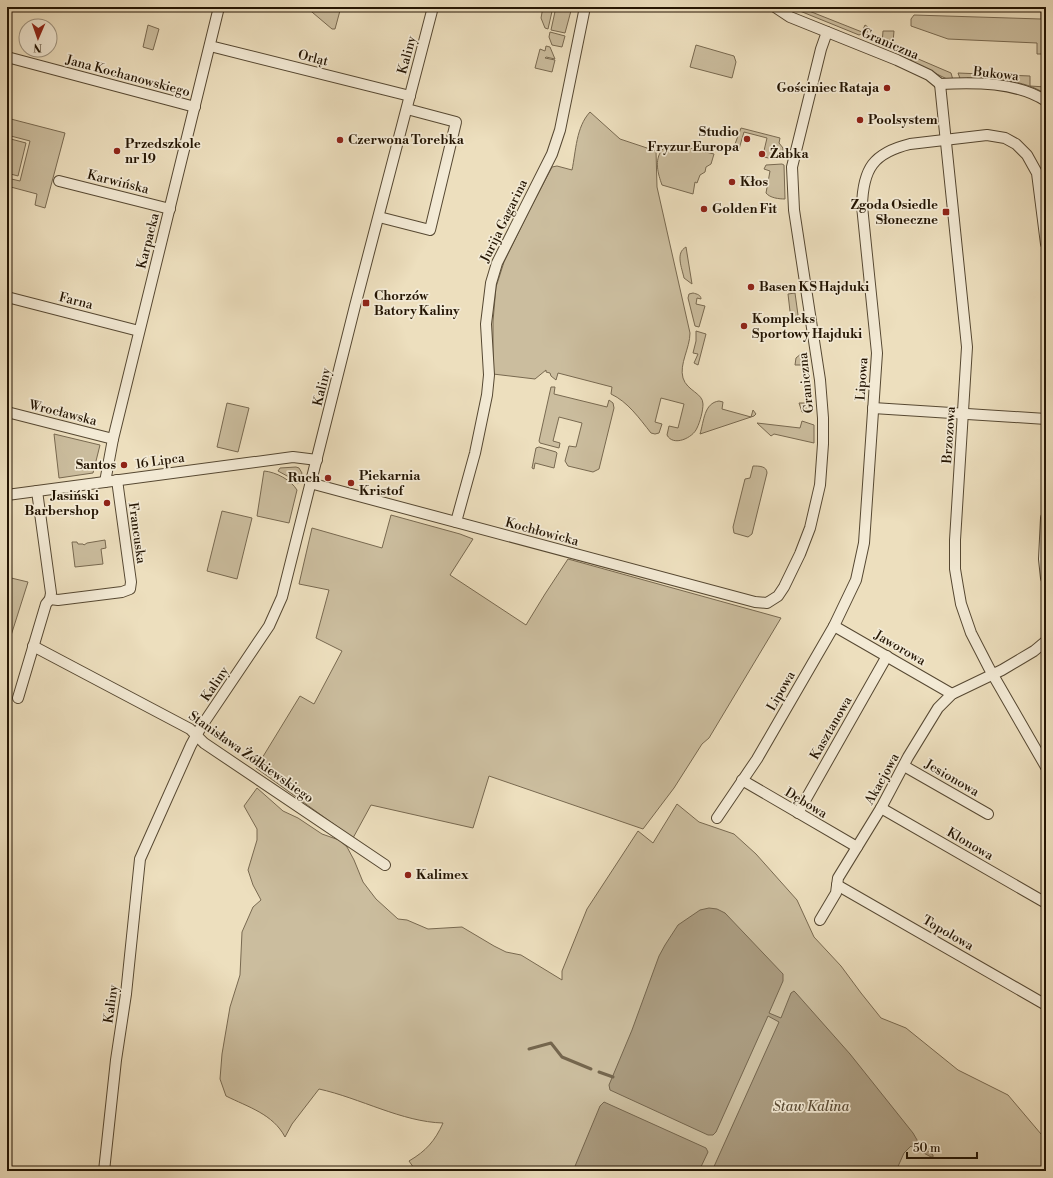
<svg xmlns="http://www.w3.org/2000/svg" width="1053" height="1178" font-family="'Libre Bodoni',serif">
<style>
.green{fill:#cbbd9e;stroke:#786950}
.water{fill:#a99a7e;stroke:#74654d}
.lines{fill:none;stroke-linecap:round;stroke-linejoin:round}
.stream{stroke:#74654d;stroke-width:3}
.street-casing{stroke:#564832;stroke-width:12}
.street{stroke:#f3ead5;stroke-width:10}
.poi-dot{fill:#8f2418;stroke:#f3ead5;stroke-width:1.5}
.labels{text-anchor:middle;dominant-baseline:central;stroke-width:3.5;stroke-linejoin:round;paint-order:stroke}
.street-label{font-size:13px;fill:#241503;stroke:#f3ead5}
.poi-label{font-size:13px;font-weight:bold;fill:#241503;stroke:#f3ead5;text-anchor:start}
.water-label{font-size:14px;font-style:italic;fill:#594a34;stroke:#f3ead5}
</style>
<rect width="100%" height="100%" fill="#eddfbe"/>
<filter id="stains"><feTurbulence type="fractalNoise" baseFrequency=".005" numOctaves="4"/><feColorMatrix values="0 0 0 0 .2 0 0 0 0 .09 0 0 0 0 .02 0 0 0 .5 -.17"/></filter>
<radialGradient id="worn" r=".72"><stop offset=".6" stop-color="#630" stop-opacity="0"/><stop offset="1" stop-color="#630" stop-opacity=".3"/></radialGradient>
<g class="green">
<path d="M306 7H341L335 29H332Z"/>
<path d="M543 7H553L548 29 545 28 541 18Z"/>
<path d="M556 7H572L565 33 551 30Z"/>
<path d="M790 7H799L862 32 865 25 868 27 867 34 864 33 859 35Z"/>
<path d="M1041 7H1046V54H1037V43L948 39 911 26V19L914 15 1041 19Z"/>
<path d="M148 25 159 29 153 50 143 47Z"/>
<path d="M883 31H894L893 42 891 46 882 44Z"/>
<path d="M550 32 565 36 562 47 552 45 549 37Z"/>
<path d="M696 45 734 56 736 62 732 78 690 67Z"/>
<path d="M546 46 550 47 555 59 546 57 545 58 555 60 552 72 535 68 540 49 545 51Z"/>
<path d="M909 55 951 73 953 80 947 79 912 62Z"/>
<path d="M958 73 1030 76V86L1046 87V94C1022 79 994 79 967 78L964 81H961Z"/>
<path d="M590 112 620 139 656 151 657 187 690 333C690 348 679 364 683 378 687 391 703 393 703 404 703 411 700 422 697 428 693 438 673 447 667 435L669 426 678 428 684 404 661 398 655 422 662 424 659 433 655 434 651 433C639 418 628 402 611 394L612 387 558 373 556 380 551 376 550 373 546 372V370L535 379 493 374V321L496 287 504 262 529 211 552 167 557 166 572 170C576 151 576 127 590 112Z"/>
<path d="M7 118 65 133 45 208 35 205 37 194 7 186V178L20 181 30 141 7 135Z"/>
<path d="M741 128 780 138 779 143 783 148 782 158 773 159 764 157 763 155 767 138 744 132 739 149 735 144Z"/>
<path d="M7 138 26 143 18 176 7 173Z"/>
<path d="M673 144 714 154 711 164 706 167 705 172 700 175 697 183 695 182 693 194 662 185C658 174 654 160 662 150 664 147 670 145 673 144Z"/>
<path d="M782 164 784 165 785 199C779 199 770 198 766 193L770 171 764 169 766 165Z"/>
<path d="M686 247 692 284 684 278C682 268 675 253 686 247Z"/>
<path d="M693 293C697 294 701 295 701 299L697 298 696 304 705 306 699 327 695 326 688 298 689 294Z"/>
<path d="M795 293 798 315 793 320H791L788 294Z"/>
<path d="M696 331 706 334 698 365 694 363 698 354 693 353 696 341Z"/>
<path d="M802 353H807L813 409V411L807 413 802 412 799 403H807L803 365H795L796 358Z"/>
<path d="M551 387H555L554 394 607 407 609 400 613 403 614 408 599 469 593 472 568 466 565 461 569 446 576 447 582 423 559 417 553 441 560 443 559 448 540 443 539 441Z"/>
<path d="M719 401 723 402 722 409 751 417 753 410 756 414 754 416 700 434C704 421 704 403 719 401Z"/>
<path d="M227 403 249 408 238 452 217 447Z"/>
<path d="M802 421 814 425V443L774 434 771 436 757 423 800 428Z"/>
<path d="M54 434 100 445 93 473 59 478Z"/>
<path d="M539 447 556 452 557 453 554 468 535 463 534 469 532 468 536 448Z"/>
<path d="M753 466C759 466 767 466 767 473L752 534 748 537 734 533 733 527 745 479 750 478Z"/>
<path d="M296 467 299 468 302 473 298 484 289 477 278 471 280 468Z"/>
<path d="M264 471C276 472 291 480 297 490L289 523 257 516Z"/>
<path d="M222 511 252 518 237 579 207 571Z"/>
<path d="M391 515 460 534 473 539 450 575 526 625 545 594 568 559 781 618 709 738 702 744 674 788 643 829 489 776 473 828 371 805 353 838 256 768 300 696 314 704 342 651 316 638 329 590 299 584 312 528 382 548Z"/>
<path d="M105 540 106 548 101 549 103 564 75 567 72 542H77L78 544H83L84 545 87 543Z"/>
<path d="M7 577 28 582 8 645H7Z"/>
<path d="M257 788 283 811 298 818 322 834 339 840 347 847 354 860 363 882 376 899 398 919 407 920 428 929 462 927 494 946 506 952 521 955 562 980V971L587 909 638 831 653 843 677 804 699 822 734 834 756 854 797 900 814 937 841 966 861 993 881 1018 906 1028 958 1070 1008 1095 1041 1134 1046 1137V1158L1040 1171H416L409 1161C426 1151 435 1141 443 1123 402 1122 360 1098 319 1089L292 1124 285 1137C273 1114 248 1107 226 1096L220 1079 222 1054 230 1007 240 975 242 932 253 907 261 900 253 885 248 870 257 840V829L244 806Z"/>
</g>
<g class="water">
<path d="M709 908 717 909 725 913 783 974V981L769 1013 781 1018 791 993 794 991 796 993 850 1054 913 1133 920 1145 933 1155V1157H931L911 1146 904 1153 896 1171H712L779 1022 768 1016 716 1132 713 1135H708L610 1090 609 1085 632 1030 659 956 665 945 678 925 700 910Z"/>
<path d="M604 1102 706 1148 708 1152 699 1171H573L600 1106Z"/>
</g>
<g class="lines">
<g class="stream">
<path d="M529 1049 551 1043 562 1057 591 1069"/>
<path d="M599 1072 613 1077"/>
</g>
<defs>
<g id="street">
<path d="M775 7 790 17 897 60 929 75 940 84"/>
<path d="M210 46 410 96"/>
<path d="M7 57 195 107"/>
<path d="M940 84 967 347 955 540V569L958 587 961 604 971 633 989 668 1046 767"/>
<path d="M940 84C974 82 1017 82 1046 101"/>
<path d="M59 181 170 209"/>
<path d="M379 217 430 230 456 122 407 109"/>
<path d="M7 297 139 331"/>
<path d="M873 408 1046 419"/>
<path d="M7 412 113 439"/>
<path d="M105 482 113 439 219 7"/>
<path d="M310 483 755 602 767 603 778 596 784 587 800 554 810 528 820 485 823 444V418L820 380 794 210 792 167 821 49 827 32"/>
<path d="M7 495 293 457 317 460"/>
<path d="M1046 518 1044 559 1046 578"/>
<path d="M456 522 475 453 487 395 489 375 486 324 491 283 497 263 552 154 560 130 585 7"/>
<path d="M50 599 58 600 122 592 130 589 131 582 117 480"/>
<path d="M834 626 952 694"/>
<path d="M33 646 190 729 204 743 385 865"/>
<path d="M18 698 46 604 50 599 51 593 37 491"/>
<path d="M904 766 988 814"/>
<path d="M742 780 857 847"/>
<path d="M881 808 1046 903"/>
<path d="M798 813 887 656"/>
<path d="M717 818 757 759 834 626 856 580 864 543 877 353 862 206C863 169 873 153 910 144L987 135 1005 138 1016 144 1027 155 1037 173 1046 244"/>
<path d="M837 885 1046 1005"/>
<path d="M820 920 836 893 838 878 881 808 908 757 938 708 952 694 1002 670 1034 651 1046 641"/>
<path d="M104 1171 116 1060 126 994 140 859 191 745 201 727 269 626 282 597 355 306 433 7"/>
</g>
</defs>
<use href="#street" class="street-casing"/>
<use href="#street" class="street"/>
</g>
<g class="poi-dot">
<circle cx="887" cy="88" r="4"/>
<circle cx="860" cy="120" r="4"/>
<circle cx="747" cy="139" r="4"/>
<circle cx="340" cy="140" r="4"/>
<circle cx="117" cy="151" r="4"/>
<circle cx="762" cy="154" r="4"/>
<circle cx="732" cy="182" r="4"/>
<circle cx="704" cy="209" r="4"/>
<rect x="942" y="208" width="8" height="8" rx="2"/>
<circle cx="751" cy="287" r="4"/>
<rect x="362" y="299" width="8" height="8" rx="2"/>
<circle cx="744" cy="326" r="4"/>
<circle cx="124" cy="465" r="4"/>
<circle cx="328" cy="478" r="4"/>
<circle cx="351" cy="483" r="4"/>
<circle cx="107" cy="503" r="4"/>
<circle cx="408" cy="875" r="4"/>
</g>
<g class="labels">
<g class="street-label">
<text transform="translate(890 44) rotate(23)">Graniczna</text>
<text transform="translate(407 55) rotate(-75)">Kaliny</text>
<text transform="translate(313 58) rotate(14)">Orląt</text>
<text transform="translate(996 74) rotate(6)">Bukowa</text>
<text transform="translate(128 76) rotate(15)">Jana Kochanowskiego</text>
<text transform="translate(118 182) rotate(14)">Karwińska</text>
<text transform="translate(504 221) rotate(-64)">Jurija Gagarina</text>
<text transform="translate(148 241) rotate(-76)">Karpacka</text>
<text transform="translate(76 301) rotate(14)">Farna</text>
<text transform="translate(862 379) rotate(-86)">Lipowa</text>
<text transform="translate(806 383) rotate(-96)">Graniczna</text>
<text transform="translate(322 387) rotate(-76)">Kaliny</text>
<text transform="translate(63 413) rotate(14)">Wrocławska</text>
<text transform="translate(949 435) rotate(-86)">Brzozowa</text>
<text transform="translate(160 461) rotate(-8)">16 Lipca</text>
<text transform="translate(542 532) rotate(15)">Kochłowicka</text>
<text transform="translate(137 533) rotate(82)">Francuska</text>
<text transform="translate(900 648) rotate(30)">Jaworowa</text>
<text transform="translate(215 684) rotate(-56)">Kaliny</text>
<text transform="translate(781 691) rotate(-60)">Lipowa</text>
<text transform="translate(831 728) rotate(-60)">Kasztanowa</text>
<text transform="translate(251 757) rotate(35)">Stanisława Żółkiewskiego</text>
<text transform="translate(952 778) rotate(30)">Jesionowa</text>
<text transform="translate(882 779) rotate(-61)">Akacjowa</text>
<text transform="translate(806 803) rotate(31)">Dębowa</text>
<text transform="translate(970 844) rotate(30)">Klonowa</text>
<text transform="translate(948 933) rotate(30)">Topolowa</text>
<text transform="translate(111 1004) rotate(-82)">Kaliny</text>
</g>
<g class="poi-label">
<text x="879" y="88" text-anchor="end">Gościniec Rataja</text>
<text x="868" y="120">Poolsystem</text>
<text x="739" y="132" text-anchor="end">Studio<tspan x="739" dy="15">Fryzur Europa</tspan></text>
<text x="348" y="140">Czerwona Torebka</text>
<text x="125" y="144">Przedszkole<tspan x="125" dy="15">nr 19</tspan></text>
<text x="770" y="154">Żabka</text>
<text x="740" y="182">Kłos</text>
<text x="938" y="205" text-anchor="end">Zgoda Osiedle<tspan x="938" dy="15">Słoneczne</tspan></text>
<text x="712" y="209">Golden Fit</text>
<text x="759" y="287">Basen KS Hajduki</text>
<text x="374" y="296">Chorzów<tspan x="374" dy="15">Batory Kaliny</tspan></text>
<text x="752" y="319">Kompleks<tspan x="752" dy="15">Sportowy Hajduki</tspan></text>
<text x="116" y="465" text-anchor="end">Santos</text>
<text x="359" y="476">Piekarnia<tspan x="359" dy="15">Kristof</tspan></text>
<text x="320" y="478" text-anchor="end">Ruch</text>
<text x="99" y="496" text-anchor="end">Jasiński<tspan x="99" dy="15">Barbershop</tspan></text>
<text x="416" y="875">Kalimex</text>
</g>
<g class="water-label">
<text x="811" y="1107">Staw Kalina</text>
</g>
</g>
<rect width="1053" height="1178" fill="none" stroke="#eddfbe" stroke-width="24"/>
<rect x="8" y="8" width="1037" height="1162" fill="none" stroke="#241503" stroke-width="2"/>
<rect x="12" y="12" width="1029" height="1154" fill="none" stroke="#241503"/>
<g transform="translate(38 38) rotate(182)"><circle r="19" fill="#f3ead5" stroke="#a09581"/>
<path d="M0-3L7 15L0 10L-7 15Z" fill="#8f2418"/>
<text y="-6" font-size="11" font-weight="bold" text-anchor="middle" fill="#241503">N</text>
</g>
<path d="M907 1152v6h70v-6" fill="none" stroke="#241503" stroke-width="2"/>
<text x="913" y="1152" font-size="12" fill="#241503" stroke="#f3ead5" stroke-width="3" paint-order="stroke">50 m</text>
<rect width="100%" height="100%" filter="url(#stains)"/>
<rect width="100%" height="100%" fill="url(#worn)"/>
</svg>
